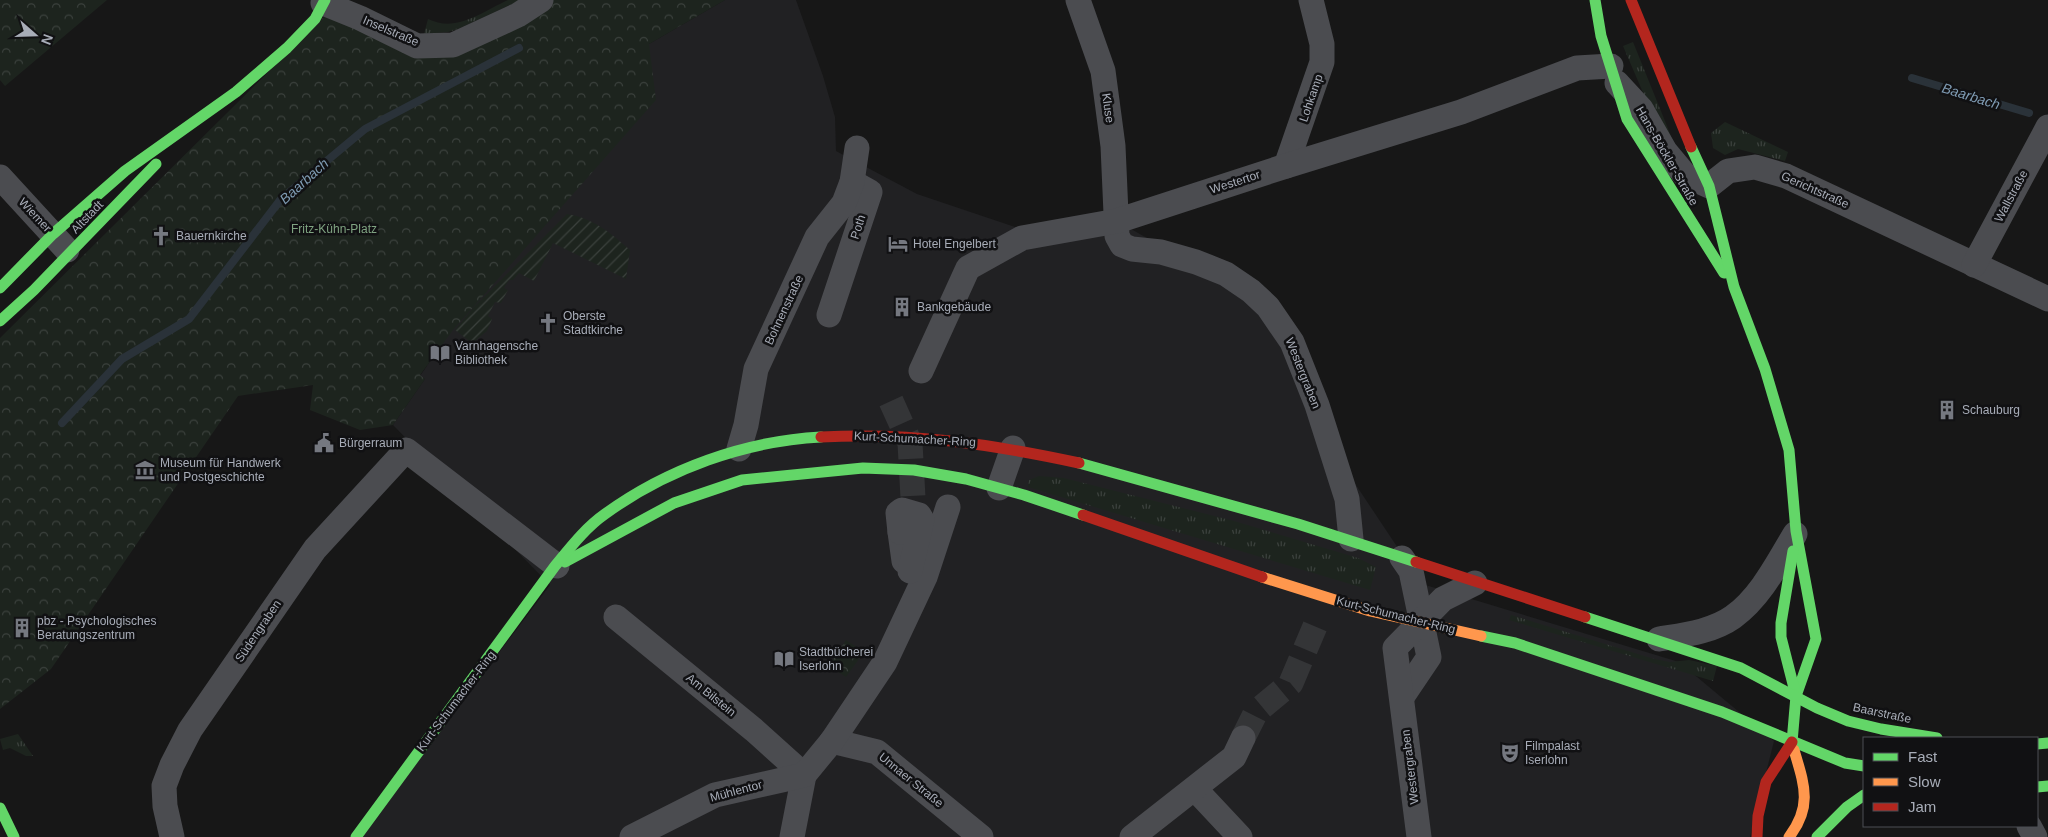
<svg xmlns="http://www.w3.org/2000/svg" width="2048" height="837" font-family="Arial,sans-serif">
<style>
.built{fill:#212123}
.grass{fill:url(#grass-tufts)}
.forest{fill:url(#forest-crowns)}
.garden{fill:url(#garden-furrows)}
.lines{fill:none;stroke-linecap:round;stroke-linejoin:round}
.stream{stroke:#2a3239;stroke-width:8}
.street-tunnel{stroke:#343537;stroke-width:25;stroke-dasharray:25 12;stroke-linecap:butt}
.street{stroke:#4b4c50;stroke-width:25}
.fast{stroke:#63d668;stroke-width:11}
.slow{stroke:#ff974d;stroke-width:11}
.jam{stroke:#b3261e;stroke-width:11}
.street-bridge{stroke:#4b4c50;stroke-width:25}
.labels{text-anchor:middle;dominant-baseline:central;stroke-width:5;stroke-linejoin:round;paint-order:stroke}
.street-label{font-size:12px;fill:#a8adb8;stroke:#111113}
.park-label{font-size:12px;fill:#7fa381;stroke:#111113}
.poi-label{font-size:12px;fill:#a8adb8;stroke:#111113;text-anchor:start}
.water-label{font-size:14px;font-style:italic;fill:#7f9bb3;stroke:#111113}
</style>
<defs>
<pattern id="grass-tufts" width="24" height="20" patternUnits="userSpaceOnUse" patternTransform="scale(1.25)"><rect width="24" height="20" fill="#1d241e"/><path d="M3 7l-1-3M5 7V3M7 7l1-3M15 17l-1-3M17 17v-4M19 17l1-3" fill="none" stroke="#3b413d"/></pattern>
<pattern id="forest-crowns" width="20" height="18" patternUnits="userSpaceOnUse" patternTransform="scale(1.25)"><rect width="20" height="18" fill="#1d241e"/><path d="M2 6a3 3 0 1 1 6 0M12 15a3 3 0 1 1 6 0" fill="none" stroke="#3b413d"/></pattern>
<pattern id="garden-furrows" width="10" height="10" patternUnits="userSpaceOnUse" patternTransform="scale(1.25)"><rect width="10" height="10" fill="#1d241e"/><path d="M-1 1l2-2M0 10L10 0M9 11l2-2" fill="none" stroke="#3b413d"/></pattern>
</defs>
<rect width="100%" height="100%" fill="#171717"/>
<path class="built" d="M725 0H796L823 76 835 117 836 151 917 194 1021 229 1117 221 1268 307 1354 482 1422 584 1679 662 1774 741 1750 837H360L550 585 393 425 425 379 420 376 649 44Z"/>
<g class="grass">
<path d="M508 0H521L458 29 448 32 424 34 428 19C456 33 482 12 508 0Z"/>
<path d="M1633 42 1673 141 1657 125 1623 46Z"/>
<path d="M1725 122 1788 152 1785 161 1738 149 1725 155 1713 148 1711 133Z"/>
<path d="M1039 476 1064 478 1234 521 1358 558 1376 567 1370 590 1028 487 1029 480Z"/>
<path d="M1511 615 1654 659 1670 662 1689 660 1717 666 1713 681 1509 620Z"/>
<path d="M18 734 33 756H26L10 748 3 750 0 739Z"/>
</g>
<g class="forest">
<path d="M0 0H107L5 86 0 80Z"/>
<path d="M550 0H725L649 44 656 100 453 330 420 375 425 379 393 425 360 430 310 410 313 385 238 396 51 669 0 709V338L329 12 417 51Z"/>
<path d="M846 640 864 652 846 677 829 666Z"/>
</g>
<path class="garden" d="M567 214C593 218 611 233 630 250L626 279 553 243 534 281 519 273 513 280H509L504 288 508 290 501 303 495 302 488 316 492 319 487 331 472 343 455 330 473 308Z"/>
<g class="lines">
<g class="stream">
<path d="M1912 78 2029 113"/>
<path d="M62 423 122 359 189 319 281 199 365 129 519 48"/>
</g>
<g class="street-tunnel">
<path d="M891 401 910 443 915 534"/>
<path d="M1243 738 1256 712 1291 683 1316 624"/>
</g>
<g class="street">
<path d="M1078 0 1103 71 1113 146 1117 236 1122 245 1132 249 1161 252 1196 262 1226 274 1251 291 1268 307 1292 342 1317 405 1347 499 1351 539"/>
<path d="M323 3 360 18 417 46 453 45 518 15 541 0"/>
<path d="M1617 83 1641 109 1665 151 1685 175 1709 186 1728 171 1755 167 1786 176 2048 299"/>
<path d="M1286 166 1322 62V44L1311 0"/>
<path d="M0 177 67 250"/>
<path d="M1974 265 2048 127"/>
<path d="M829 315 870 192 852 182"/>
<path d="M921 371 968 268 1022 238 1117 221 1286 166 1461 112 1577 68 1611 66"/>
<path d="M739 449 746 425 756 369 817 237 844 203 852 182 857 148"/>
<path d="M999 488 1013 448"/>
<path d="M900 532 904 561"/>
<path d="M616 617 754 730 804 775 792 837"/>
<path d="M1659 639C1683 635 1712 632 1733 617 1761 597 1778 562 1795 534"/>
<path d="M1402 697 1429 657 1411 571 1402 558"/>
<path d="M832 741 877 752 981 837"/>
<path d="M1195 789 1240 837"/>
<path d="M2029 826 2035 837"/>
<path d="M172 837 165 806 164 786 172 765 190 730 315 549 406 450 557 566"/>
<path d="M632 837 715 795 804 775 832 741 885 662 925 577 948 507"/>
<path d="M1132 837 1234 757 1243 738"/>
<path d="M1419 837 1395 648 1443 599 1475 583"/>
</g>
<g class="fast">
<path d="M1595 0 1601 36 1627 119 1724 273"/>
<path d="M1691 147 1709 186 1734 287 1765 369 1789 450 1796 531 1816 639 1796 696 1792 742 1794 750"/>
<path d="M0 288 53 234 125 171 236 92 287 48 315 19 325 0"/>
<path d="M0 321 34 290 156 164"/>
<path d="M1079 463 1298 524 1416 562"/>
<path d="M1793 551 1781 623V637L1796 696"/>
<path d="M565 562 674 503 742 480 863 468 914 470 966 479 1024 495 1083 515"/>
<path d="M1585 617 1741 668 1817 708 1848 721 1881 729 1937 738"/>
<path d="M1481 636 1515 643 1722 712 1845 763 1864 766"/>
<path d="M2037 744 2048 743"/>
<path d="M2037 787 2048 786"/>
<path d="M0 808 14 837"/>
<path d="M356 837 555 566C570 548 585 528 605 514 667 469 745 441 821 437"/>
<path d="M1817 837 1847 807 1864 795"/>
</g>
<g class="slow">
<path d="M1262 577 1370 611 1481 636"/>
<path d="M1789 837C1813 806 1804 784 1794 750"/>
</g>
<g class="jam">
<path d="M1631 0 1691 147"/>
<path d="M821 437C912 432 990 444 1079 463"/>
<path d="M1083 515 1262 577"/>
<path d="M1416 562 1585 617"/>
<path d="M1757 837 1758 816 1766 782 1792 742"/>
</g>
<path class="street-bridge" d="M900 532 898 513 902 510 919 515 922 520 910 571"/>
</g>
<defs>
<symbol id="church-bare" viewBox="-9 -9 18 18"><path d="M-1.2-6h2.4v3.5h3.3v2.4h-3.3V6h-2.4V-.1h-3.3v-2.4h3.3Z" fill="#757880" stroke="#111113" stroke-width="2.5" paint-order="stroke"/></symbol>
<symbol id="hotel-bare" viewBox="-9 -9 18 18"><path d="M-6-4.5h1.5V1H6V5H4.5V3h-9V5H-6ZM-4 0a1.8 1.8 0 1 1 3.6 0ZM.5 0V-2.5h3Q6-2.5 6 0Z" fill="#757880" stroke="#111113" stroke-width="2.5" paint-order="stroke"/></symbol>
<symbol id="building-bare" viewBox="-9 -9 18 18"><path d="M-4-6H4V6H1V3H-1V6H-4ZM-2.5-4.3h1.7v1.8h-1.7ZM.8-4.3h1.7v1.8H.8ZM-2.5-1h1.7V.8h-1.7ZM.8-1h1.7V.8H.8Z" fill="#757880" stroke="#111113" stroke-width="2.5" paint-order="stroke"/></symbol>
<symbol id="library-bare" viewBox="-9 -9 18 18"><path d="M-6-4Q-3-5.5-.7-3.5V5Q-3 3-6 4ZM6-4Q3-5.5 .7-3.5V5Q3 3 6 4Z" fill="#757880" stroke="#111113" stroke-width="2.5" paint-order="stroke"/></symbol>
<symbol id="civic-bare" viewBox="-9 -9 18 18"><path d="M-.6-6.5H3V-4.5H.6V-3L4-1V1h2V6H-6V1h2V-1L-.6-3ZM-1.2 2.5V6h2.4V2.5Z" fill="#757880" stroke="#111113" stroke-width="2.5" paint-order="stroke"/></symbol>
<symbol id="museum-bare" viewBox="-9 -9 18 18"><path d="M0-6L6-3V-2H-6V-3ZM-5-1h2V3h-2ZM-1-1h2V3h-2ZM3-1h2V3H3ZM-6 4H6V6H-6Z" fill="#757880" stroke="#111113" stroke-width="2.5" paint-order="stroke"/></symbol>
<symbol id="theatre-bare" viewBox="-9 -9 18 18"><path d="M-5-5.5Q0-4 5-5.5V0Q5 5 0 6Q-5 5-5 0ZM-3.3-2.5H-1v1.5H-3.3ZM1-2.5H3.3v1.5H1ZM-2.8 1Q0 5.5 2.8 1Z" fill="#757880" stroke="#111113" stroke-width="2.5" paint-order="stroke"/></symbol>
</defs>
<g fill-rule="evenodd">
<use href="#church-bare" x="147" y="222" width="28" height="28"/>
<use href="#hotel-bare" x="884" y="230" width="28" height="28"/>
<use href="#building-bare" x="888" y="293" width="28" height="28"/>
<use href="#church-bare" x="534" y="309" width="28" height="28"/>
<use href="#library-bare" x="426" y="339" width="28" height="28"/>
<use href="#building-bare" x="1933" y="396" width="28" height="28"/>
<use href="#civic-bare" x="310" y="429" width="28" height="28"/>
<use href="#museum-bare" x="131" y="456" width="28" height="28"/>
<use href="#building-bare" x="8" y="614" width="28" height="28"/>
<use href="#library-bare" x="770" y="645" width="28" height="28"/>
<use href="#theatre-bare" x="1496" y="739" width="28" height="28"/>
</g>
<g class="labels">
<g class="street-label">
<text transform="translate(391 31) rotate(23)">Inselstraße</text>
<text transform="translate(1311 98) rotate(-71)">Lohkamp</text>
<text transform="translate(1108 108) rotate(82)">Kluse</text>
<text transform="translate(1667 156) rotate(60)">Hans-Böckler-Straße</text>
<text transform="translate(1235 182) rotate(-18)">Westertor</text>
<text transform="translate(1815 190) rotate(24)">Gerichtstraße</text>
<text transform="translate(2011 196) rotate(-62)">Wallstraße</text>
<text transform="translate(35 215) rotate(47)">Wiemer</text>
<text transform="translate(87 217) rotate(-46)">Altstadt</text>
<text transform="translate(858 227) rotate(-72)">Poth</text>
<text transform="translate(784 310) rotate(-65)">Bohnenstraße</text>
<text transform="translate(1303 373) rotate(68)">Westergraben</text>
<text transform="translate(915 439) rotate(3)">Kurt-Schumacher-Ring</text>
<text transform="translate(1396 615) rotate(14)">Kurt-Schumacher-Ring</text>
<text transform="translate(258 631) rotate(-56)">Südengraben</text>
<text transform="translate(711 695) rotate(39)">Am Bilstein</text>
<text transform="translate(456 701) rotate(-53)">Kurt-Schumacher-Ring</text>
<text transform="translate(1882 713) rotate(12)">Baarstraße</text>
<text transform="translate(1410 767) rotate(-97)">Westergraben</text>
<text transform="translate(911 780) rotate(39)">Unnaer Straße</text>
<text transform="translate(736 791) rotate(-15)">Mühlentor</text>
</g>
<g class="park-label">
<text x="334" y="229">Fritz-Kühn-Platz</text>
</g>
<g class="poi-label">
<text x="176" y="236">Bauernkirche</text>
<text x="913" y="244">Hotel Engelbert</text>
<text x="917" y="307">Bankgebäude</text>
<text x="563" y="316">Oberste<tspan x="563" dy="14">Stadtkirche</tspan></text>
<text x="455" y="346">Varnhagensche<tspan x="455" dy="14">Bibliothek</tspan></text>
<text x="1962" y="410">Schauburg</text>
<text x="339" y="443">Bürgerraum</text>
<text x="160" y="463">Museum für Handwerk<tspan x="160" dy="14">und Postgeschichte</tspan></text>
<text x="37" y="621">pbz - Psychologisches<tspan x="37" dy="14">Beratungszentrum</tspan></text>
<text x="799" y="652">Stadtbücherei<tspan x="799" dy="14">Iserlohn</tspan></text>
<text x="1525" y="746">Filmpalast<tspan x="1525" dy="14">Iserlohn</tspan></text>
</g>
<g class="water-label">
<text transform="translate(1971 96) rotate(17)">Baarbach</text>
<text transform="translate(304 181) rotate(-42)">Baarbach</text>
</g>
</g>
<rect x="1863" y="737" width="175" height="90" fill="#111113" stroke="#4d4f55"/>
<rect x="1873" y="753" width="25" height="8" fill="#63d668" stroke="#4d4f55"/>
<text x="1908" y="762" font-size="15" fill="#a8adb8">Fast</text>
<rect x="1873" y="778" width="25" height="8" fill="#ff974d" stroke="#4d4f55"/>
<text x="1908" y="787" font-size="15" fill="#a8adb8">Slow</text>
<rect x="1873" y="803" width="25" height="8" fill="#b3261e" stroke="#4d4f55"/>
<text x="1908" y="812" font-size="15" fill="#a8adb8">Jam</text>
<g transform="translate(35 35) rotate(110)" stroke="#111113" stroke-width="4" paint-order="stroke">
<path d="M0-4L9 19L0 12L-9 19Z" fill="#a8adb8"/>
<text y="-8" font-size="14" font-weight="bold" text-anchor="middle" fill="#a8adb8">N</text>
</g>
</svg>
